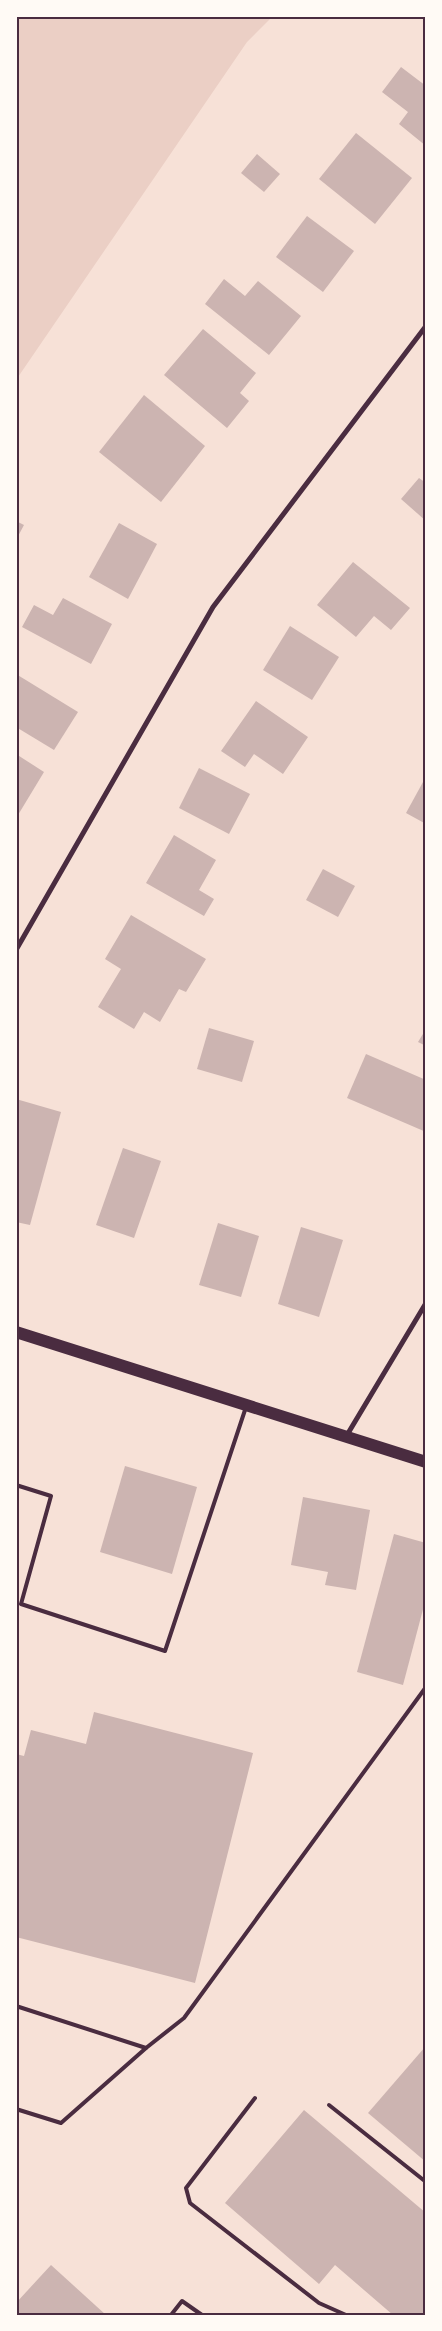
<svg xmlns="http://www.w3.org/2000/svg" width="442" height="2331" font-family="Quicksand,sans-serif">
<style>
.green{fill:#ebcfc5}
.building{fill:#ccb4b1}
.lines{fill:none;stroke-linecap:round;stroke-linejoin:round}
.service{stroke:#4a2c40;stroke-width:4}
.minor{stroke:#4a2c40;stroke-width:5}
.primary{stroke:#4a2c40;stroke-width:12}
.neatline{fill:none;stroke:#4a2c40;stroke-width:2}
</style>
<rect width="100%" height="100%" fill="#f7e1d7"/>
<path class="green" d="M16 16H273L247 42 16 380Z"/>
<g class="building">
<path d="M401 67 426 86V146L399 124 408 112 382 92Z"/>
<path d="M356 133 412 178 375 224 319 179Z"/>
<path d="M257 154 280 174 264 192 241 173Z"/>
<path d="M307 216 354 251 323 292 276 257Z"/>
<path d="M224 279 245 296 258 281 301 316 269 355 205 304Z"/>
<path d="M203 329 256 373 240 393 249 401 227 428 164 375Z"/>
<path d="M144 395 205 446 161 502 99 452Z"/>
<path d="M419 478 426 483V521L401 499Z"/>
<path d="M16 521 24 525 16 540Z"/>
<path d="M119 523 157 544 128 599 89 577Z"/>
<path d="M353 562 410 608 391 630 374 616 356 637 317 605Z"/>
<path d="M63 598 112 624 91 664 22 627 34 605 53 615Z"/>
<path d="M290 626 339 657 312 700 263 670Z"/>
<path d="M16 674 78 712 54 750 16 727Z"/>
<path d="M256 701 308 737 283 774 254 754 245 767 221 751Z"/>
<path d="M16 754 44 772 18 815 16 814Z"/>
<path d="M199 768 250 794 229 834 179 808Z"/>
<path d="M423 782 426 784V824L406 813Z"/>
<path d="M174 835 216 860 199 890 214 899 204 916 146 883Z"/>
<path d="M323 869 355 886 338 917 306 900Z"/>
<path d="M131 915 206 959 186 992 179 989 160 1022 144 1012 134 1029 98 1007 121 969 105 959Z"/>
<path d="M209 1028 254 1041 242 1082 197 1069Z"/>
<path d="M426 1029V1046L418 1042Z"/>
<path d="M366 1054 426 1080V1132L347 1098Z"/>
<path d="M16 1099 61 1112 30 1225 16 1222Z"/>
<path d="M123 1148 161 1161 134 1238 96 1225Z"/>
<path d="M218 1223 259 1236 241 1297 199 1285Z"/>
<path d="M301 1227 343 1240 319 1317 278 1304Z"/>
<path d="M125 1466 197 1487 172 1574 100 1552Z"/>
<path d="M303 1497 370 1510 356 1590 325 1585 328 1572 291 1565Z"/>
<path d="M394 1534 426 1543V1598L403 1685 357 1672Z"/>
<path d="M94 1712 253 1753 195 1983 16 1937V1754L24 1756 31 1730 86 1744Z"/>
<path d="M425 2047 426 2048V2162L368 2113Z"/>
<path d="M304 2110 426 2213V2315H393L335 2265 319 2284 225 2203Z"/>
<path d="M51 2265 106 2315H16V2303Z"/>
</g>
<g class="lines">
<g class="service">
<path d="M16 1485 51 1496 21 1604 165 1651 246 1407"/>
<path d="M16 2006 146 2048"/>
<path d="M255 2098 186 2188 190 2203 319 2303 346 2315"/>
<path d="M329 2105 426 2182"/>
<path d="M16 2109 61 2123 146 2048 184 2018 426 1687"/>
<path d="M171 2315 182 2301 202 2315"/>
</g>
<g class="minor">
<path d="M16 950 213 607 426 326"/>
<path d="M347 1435 426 1303"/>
</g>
<path class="primary" d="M16 1332 426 1462"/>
</g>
<rect width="442" height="2331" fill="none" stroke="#fffaf5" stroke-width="35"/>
<rect x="18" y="18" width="406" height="2296" class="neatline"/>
</svg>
